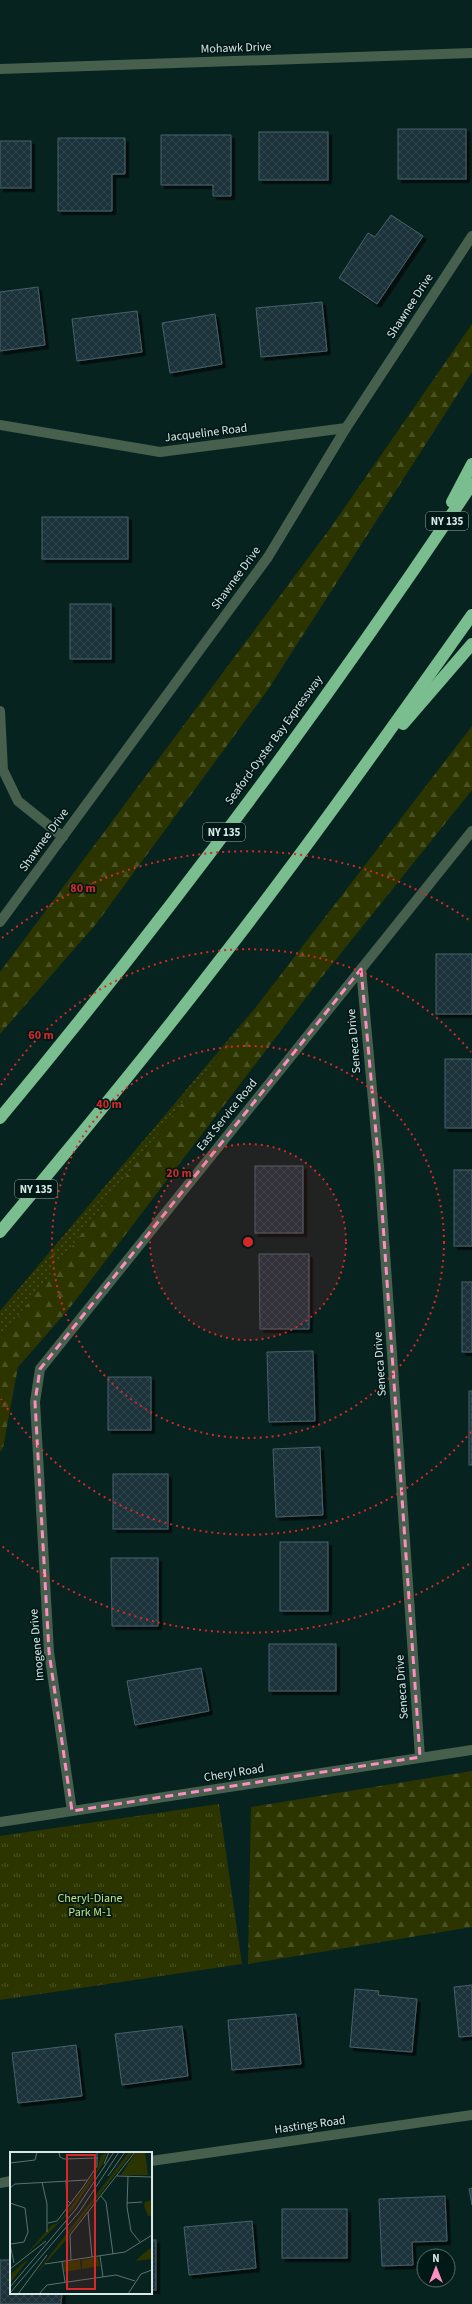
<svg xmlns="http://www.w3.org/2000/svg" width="472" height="2304" font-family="'Source Sans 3',sans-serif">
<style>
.grass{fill:url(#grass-dots)}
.forest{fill:url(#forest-firs)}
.park{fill:url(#park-tufts)}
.building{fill:url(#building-cross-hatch);stroke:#476169;filter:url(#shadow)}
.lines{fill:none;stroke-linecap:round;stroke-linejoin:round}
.street{stroke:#46604d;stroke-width:10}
.highway{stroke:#7abd8e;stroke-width:12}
.marked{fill:none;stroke:#fd8ec0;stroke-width:3;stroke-dasharray:8 5;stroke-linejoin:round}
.ring{fill:none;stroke:#d62828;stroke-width:2;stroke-dasharray:2 4}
.labels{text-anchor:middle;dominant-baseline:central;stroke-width:3.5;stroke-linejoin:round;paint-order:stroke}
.shield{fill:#001917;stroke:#98aaa8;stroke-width:1}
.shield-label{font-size:11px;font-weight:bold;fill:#d9e8e6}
.street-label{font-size:12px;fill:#d9e8e6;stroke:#001917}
.park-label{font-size:12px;fill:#cae17e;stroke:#001917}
.inset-road{fill:none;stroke:#5b726f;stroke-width:1}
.view{fill:#d62828;fill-opacity:0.15;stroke:#d62828;stroke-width:2}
.inset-edge{fill:none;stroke:#d9e8e6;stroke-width:2}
.centre{fill:#d62828;stroke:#001917;stroke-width:2}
.ring-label{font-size:12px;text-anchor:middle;font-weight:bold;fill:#d62828;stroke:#001917;stroke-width:3.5;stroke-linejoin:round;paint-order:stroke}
</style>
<defs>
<pattern id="grass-dots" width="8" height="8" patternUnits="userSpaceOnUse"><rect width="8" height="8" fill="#2c3500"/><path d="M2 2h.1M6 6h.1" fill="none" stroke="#4a5225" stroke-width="1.8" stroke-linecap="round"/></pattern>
<pattern id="forest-firs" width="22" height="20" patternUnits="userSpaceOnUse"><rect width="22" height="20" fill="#2c3500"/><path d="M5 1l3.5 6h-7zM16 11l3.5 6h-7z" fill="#4a5225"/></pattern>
<pattern id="park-tufts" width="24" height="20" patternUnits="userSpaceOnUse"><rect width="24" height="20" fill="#2c3500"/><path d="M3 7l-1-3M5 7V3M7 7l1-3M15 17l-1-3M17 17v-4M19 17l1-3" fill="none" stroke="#4a5225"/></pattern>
<pattern id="building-cross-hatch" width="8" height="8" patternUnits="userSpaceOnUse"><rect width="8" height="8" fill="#1a333b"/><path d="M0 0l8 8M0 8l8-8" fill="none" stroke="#30474e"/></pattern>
<filter id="shadow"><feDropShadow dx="3.5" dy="3.5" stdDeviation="0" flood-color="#0009"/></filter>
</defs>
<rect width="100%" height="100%" fill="#072320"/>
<path class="grass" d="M255 1008 0 1340V1311Z"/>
<g class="forest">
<path d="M472 324V372L267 691 96 924 0 1034V972L329 530Z"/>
<path d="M472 726V790L321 978 68 1310 18 1367 3 1448 0 1452V1340Z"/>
<path d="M472 1771V1927L248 1964 251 1807Z"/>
</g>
<path class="park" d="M219 1804 242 1964 0 2000V1836Z"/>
<g class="building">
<rect x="398" y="129" width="68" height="50"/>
<rect x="259" y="132" width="69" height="48"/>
<path d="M161 135H231V196H213V185H161Z"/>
<path d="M58 138H125V174H112V211H58Z"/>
<rect x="0" y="141" width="31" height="47"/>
<path d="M391 215 423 236 377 304 339 278 368 233 375 237Z"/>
<path d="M38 287 45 345 0 351V292Z"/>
<path d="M322 302 327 351 261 357 256 308Z"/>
<path d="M137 311 142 352 77 361 72 319Z"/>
<path d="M215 314 222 364 170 373 162 323Z"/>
<rect x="42" y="517" width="86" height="42"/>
<rect x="70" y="604" width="41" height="55"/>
<rect x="436" y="954" width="36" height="60"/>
<rect x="445" y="1059" width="27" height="69"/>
<rect x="255" y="1166" width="48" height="67"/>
<rect x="454" y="1170" width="18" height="76"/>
<path d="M259 1254H309V1329H260Z"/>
<rect x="462" y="1282" width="10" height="70"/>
<path d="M313 1351 315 1421 269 1422 267 1352Z"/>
<rect x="108" y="1377" width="43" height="53"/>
<rect x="469" y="1391" width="3" height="74"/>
<path d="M320 1447 323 1515 276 1517 273 1449Z"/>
<rect x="113" y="1474" width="55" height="55"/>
<rect x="280" y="1542" width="48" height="69"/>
<path d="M111 1558H158V1626H112Z"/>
<rect x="269" y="1644" width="67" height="47"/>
<path d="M201 1668 209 1711 135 1725 127 1681Z"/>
<path d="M472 1985V2036L459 2037 454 1987Z"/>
<path d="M355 1989 379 1991 378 1995 417 1999 412 2052 350 2047Z"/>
<path d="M296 2014 301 2064 232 2070 228 2020Z"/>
<path d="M182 2026 188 2076 122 2085 115 2034Z"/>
<path d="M76 2045 82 2096 18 2103 12 2053Z"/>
<path d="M472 2188V2205L469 2189Z"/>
<path d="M445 2196 447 2241 412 2242 413 2265 382 2266 379 2199Z"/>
<rect x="282" y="2209" width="65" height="49"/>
<path d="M252 2221 256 2268 189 2275 184 2227Z"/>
<rect x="151" y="2240" width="5" height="50"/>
<path d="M0 2260H11V2293H62L61 2304H0Z"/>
</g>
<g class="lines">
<g class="street">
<path d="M0 69 472 53"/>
<path d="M0 425 160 452 346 428"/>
<path d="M0 711 3 770 18 801 63 837"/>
<path d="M0 922 268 557 346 428 472 236"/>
<path d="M361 969 379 1166 420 1757"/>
<path d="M72 1811 49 1652 35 1402 40 1369 472 831"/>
<path d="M0 1822 472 1750"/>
<path d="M151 2161 472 2115"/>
<path d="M0 2183 11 2181"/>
</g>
<g class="highway">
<path d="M452 502 472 464"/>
<path d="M403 724 472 644"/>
<path d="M0 1118C168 916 326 703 472 484"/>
<path d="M0 1232C73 1144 146 1056 216 965 305 851 388 733 472 615"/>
</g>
</g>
<path class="marked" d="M361 969 379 1166 420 1757 72 1811 49 1652 35 1402 40 1369Z"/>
<circle cx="248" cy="1242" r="98" fill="#d62828" fill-opacity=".12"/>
<g class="ring">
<circle cx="248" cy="1242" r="98"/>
<circle cx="248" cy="1242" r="196"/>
<path d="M471 1432A293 293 0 0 1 1 1399M1 1085A293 293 0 0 1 471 1052"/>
<path d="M469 1564A391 391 0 0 1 2 1546M2 938A391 391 0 0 1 469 920"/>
</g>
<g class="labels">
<g class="shield">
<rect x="426" y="512" width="42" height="18" rx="3"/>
<rect x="203" y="823" width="42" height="18" rx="3"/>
<rect x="15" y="1180" width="42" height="18" rx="3"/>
</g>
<g class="shield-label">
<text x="447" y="521">NY 135</text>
<text x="224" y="832">NY 135</text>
<text x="36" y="1189">NY 135</text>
</g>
<g class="street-label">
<text transform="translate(236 48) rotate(-2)">Mohawk Drive</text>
<text transform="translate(410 306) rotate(-57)">Shawnee Drive</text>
<text transform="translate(206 433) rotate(-7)">Jacqueline Road</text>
<text transform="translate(236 578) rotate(-54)">Shawnee Drive</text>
<text transform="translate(274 740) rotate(-54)">Seaford-Oyster Bay Expressway</text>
<text transform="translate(44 840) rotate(-54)">Shawnee Drive</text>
<text transform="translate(354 1041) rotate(-95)">Seneca Drive</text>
<text transform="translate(227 1115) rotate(-51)">East Service Road</text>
<text transform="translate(380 1364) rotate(-94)">Seneca Drive</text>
<text transform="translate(37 1645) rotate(-95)">Imogene Drive</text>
<text transform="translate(402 1687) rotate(-94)">Seneca Drive</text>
<text transform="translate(234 1773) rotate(-9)">Cheryl Road</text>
<text transform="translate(310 2125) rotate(-8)">Hastings Road</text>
</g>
<g class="park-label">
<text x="90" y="1898">Cheryl-Diane<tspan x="90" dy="14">Park M-1</tspan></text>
</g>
</g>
<g transform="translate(10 2152)">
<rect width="142" height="142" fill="#072320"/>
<path d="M97 0 92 13 63 57 13 106 42 73 48 71 55 63 87 18 91 4ZM119 0H123L58 83 57 87 25 123ZM142 96V107L125 109 139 97ZM88 105 90 114 72 117V108ZM18 107V108L0 131 2 121Z" fill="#2c3500"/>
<path d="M126 0H135L138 23H111ZM142 48V64H138L134 53 135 50ZM70 108 71 117 54 120 53 110Z" fill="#2c3500"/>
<path d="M135 3V21L118 20 121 7Z" fill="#2c3500"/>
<path class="inset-road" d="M49 0 50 5 54 7 88 6M0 11 25 8 27 0M94 12 99 0M98 24 115 0M107 24 142 25M118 24 117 55 121 79 130 90M56 28 57 48 61 52M32 30 37 52V80M0 36 5 32 77 28M91 44 96 50 103 102M0 51 15 56 18 80 14 90 1 92M117 51 132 50M78 60 82 105M38 71 47 69 73 35 87 14V0M0 92 4 111M90 104 93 125M61 108 60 83 125 0M52 110 55 130M35 112 115 100 142 83M0 117 36 89M0 135 66 57 104 0M0 141 70 59 109 0M8 142 37 103M29 142 37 133 106 123 125 129M118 142 131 122 142 118"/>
<path class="view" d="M57 3H85V137H57Z"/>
<rect width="142" height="142" class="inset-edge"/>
</g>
<circle cx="248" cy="1242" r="6" class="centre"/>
<g class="ring-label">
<text x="83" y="892">80 m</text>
<text x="41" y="1039">60 m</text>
<text x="109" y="1108">40 m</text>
<text x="179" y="1177">20 m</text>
</g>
<g transform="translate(436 2268)"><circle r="19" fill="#001917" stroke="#576c6a"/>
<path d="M0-3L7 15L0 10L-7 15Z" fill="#fd8ec0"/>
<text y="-6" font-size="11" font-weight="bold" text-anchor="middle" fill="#d9e8e6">N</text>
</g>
</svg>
